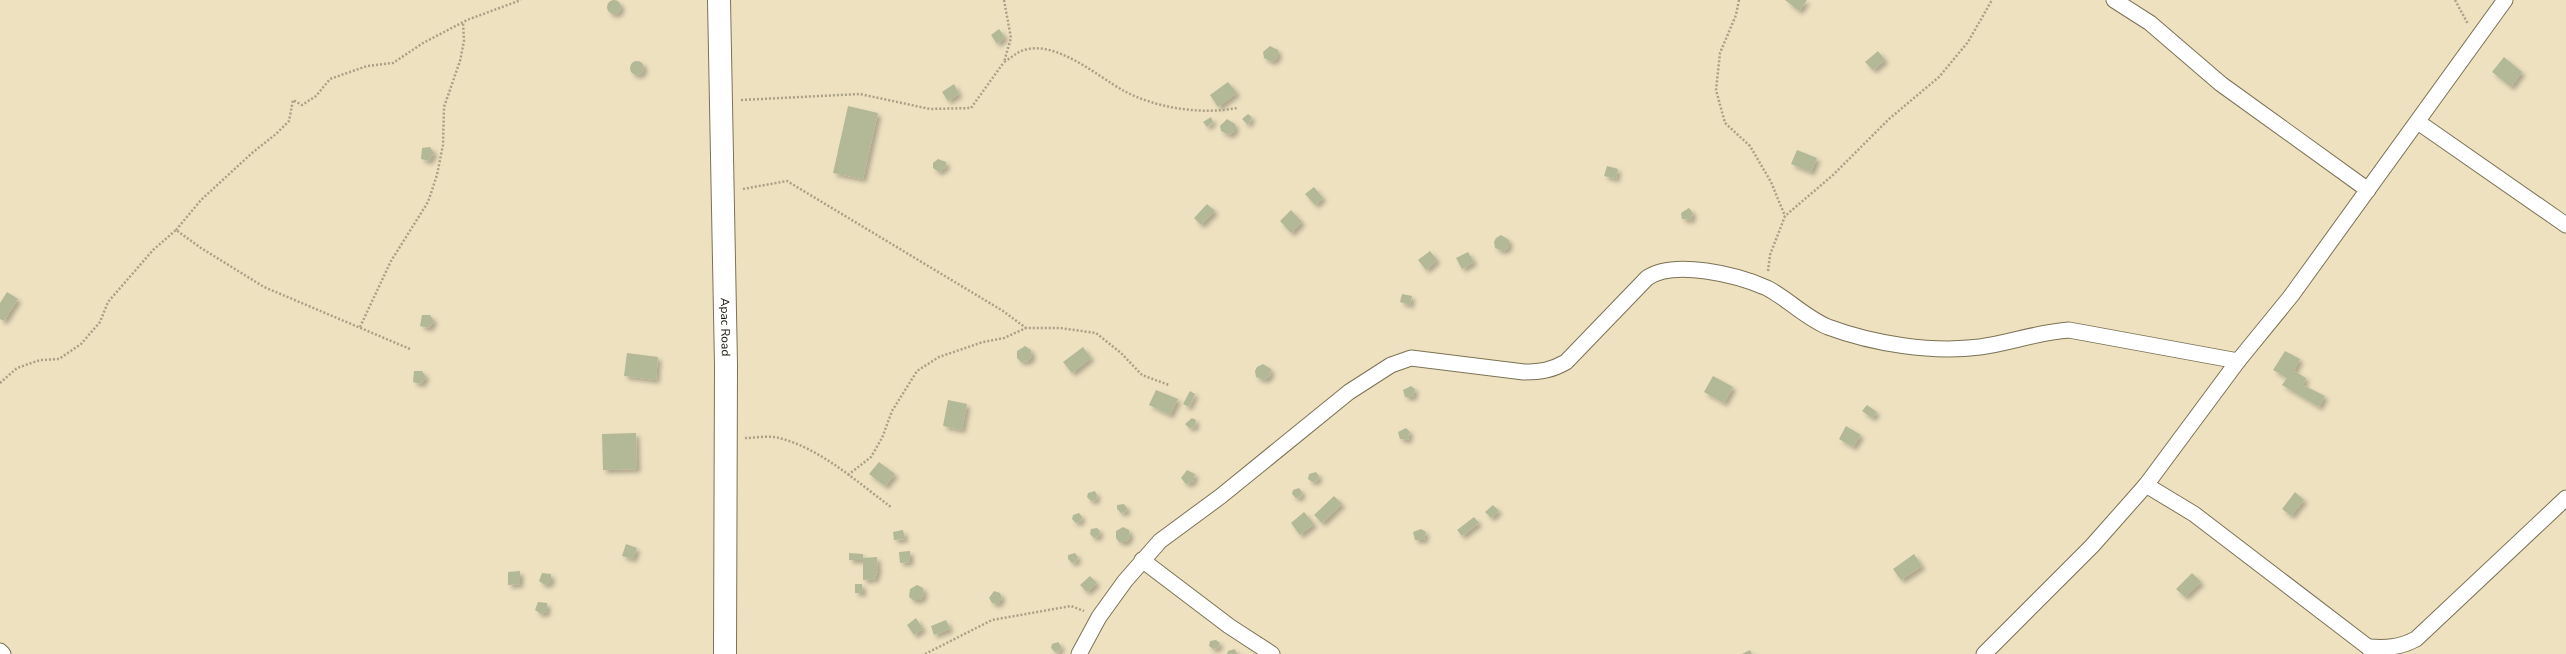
<svg xmlns="http://www.w3.org/2000/svg" width="2566" height="654" font-family="'Nunito Sans',sans-serif">
<style>
.building{fill:#b3b897;filter:url(#shadow)}
.lines{fill:none;stroke-linecap:round;stroke-linejoin:round}
.street-casing{stroke:#7c7254;stroke-width:17}
.secondary-casing{stroke:#7c7254;stroke-width:24}
.path{stroke:#a9a086;stroke-width:2.5;stroke-dasharray:2 2;stroke-linecap:butt}
.street{stroke:#fff;stroke-width:15}
.secondary{stroke:#fff;stroke-width:22}
.labels{text-anchor:middle;dominant-baseline:central;stroke-width:3;stroke-linejoin:round;paint-order:stroke}
.street-label{font-size:12px;fill:#181408;stroke:#faeecd}
</style>
<defs>
<filter id="shadow"><feDropShadow dx="3.5" dy="3.5" stdDeviation="2" flood-color="#0004"/></filter>
</defs>
<rect width="100%" height="100%" fill="#ede1c0"/>
<g class="building">
<circle cx="614" cy="7" r="7"/>
<path d="M1785 0H1807L1799 11Z"/>
<path d="M999 29 1005 37 997 44 991 35Z"/>
<path d="M1270 46 1278 50V57L1272 62 1264 58 1263 52Z"/>
<path d="M1878 51 1885 60 1873 70 1865 62Z"/>
<path d="M2504 57 2522 72 2511 87 2492 72Z"/>
<circle cx="637" cy="68" r="7"/>
<path d="M1228 82 1237 93 1218 107 1210 95Z"/>
<path d="M954 84 959 94 948 101 942 92Z"/>
<path d="M848 106 878 113 863 179 833 173Z"/>
<path d="M1248 114 1252 117 1248 125 1242 119Z"/>
<path d="M1211 117 1213 122 1207 127 1203 122Z"/>
<path d="M1227 119 1235 124V131L1229 135 1221 131 1220 126Z"/>
<path d="M430 147 434 153 429 161 421 159 422 148Z"/>
<path d="M1797 150 1817 158 1811 172 1791 164Z"/>
<path d="M938 159 946 162V167L939 172 933 168V163Z"/>
<path d="M1607 166 1618 169 1616 179 1604 176Z"/>
<path d="M1314 187 1323 198 1315 205 1305 194Z"/>
<path d="M1207 204 1215 211 1201 225 1194 218Z"/>
<path d="M1689 208 1693 213 1691 220 1682 219 1681 213Z"/>
<path d="M1291 210 1302 222 1291 233 1280 221Z"/>
<path d="M1501 235 1509 240V247L1503 251 1495 248 1494 242 1496 238Z"/>
<path d="M1430 251 1437 260 1426 270 1418 260Z"/>
<path d="M1468 252 1474 262 1462 269 1456 258Z"/>
<path d="M7 292 18 299 4 321 0 319V303Z"/>
<path d="M1402 294 1412 296 1410 305 1400 302Z"/>
<path d="M422 315H430L434 321 429 328 420 326Z"/>
<path d="M1025 346 1031 350 1032 357 1028 361 1021 362 1017 358V351Z"/>
<path d="M1083 347 1091 358 1072 373 1063 362Z"/>
<path d="M2285 351 2300 359 2294 371 2306 378 2303 385 2325 396 2319 407 2282 385 2287 378 2273 370Z"/>
<path d="M627 353 658 357 656 380 624 376Z"/>
<path d="M1263 364 1271 369 1270 376 1264 380 1256 377 1255 371 1257 367Z"/>
<path d="M414 371H422L426 377 421 384 413 382Z"/>
<path d="M1713 376 1733 387 1724 403 1704 392Z"/>
<path d="M1411 386 1415 389 1413 397H1405L1403 390Z"/>
<path d="M1156 390 1178 399 1170 415 1149 405Z"/>
<path d="M1190 391 1195 394 1189 407 1183 404Z"/>
<path d="M948 400 967 404 962 430 943 426Z"/>
<path d="M1867 405 1877 412 1872 418 1862 411Z"/>
<path d="M1192 418 1196 420 1195 427 1189 428 1185 424Z"/>
<path d="M1846 426 1861 435 1853 447 1839 439Z"/>
<path d="M1406 428 1410 432 1408 440 1400 439 1398 432Z"/>
<path d="M636 433 637 469 603 470 602 434Z"/>
<path d="M879 462 895 474 885 486 869 474Z"/>
<path d="M1187 470 1195 474 1193 482 1186 484 1181 478Z"/>
<path d="M1316 472 1319 476 1317 481 1312 482 1308 479 1309 474Z"/>
<path d="M1299 488 1302 492 1301 497 1296 498 1292 494 1293 490Z"/>
<path d="M1095 491 1097 495 1096 500 1091 501 1087 497 1088 493Z"/>
<path d="M2295 492 2304 500 2291 516 2282 509Z"/>
<path d="M1334 496 1342 504 1322 523 1314 515Z"/>
<path d="M1124 504 1127 508 1126 512 1121 513 1117 509V505Z"/>
<path d="M1493 505 1499 511 1491 518 1485 512Z"/>
<path d="M1304 512 1314 524 1300 535 1291 523Z"/>
<path d="M1079 513 1082 517 1081 521 1076 523 1072 519 1073 515Z"/>
<path d="M1474 517 1479 523 1462 536 1457 530Z"/>
<path d="M1123 527 1129 530 1130 537 1126 542H1119L1116 538V531Z"/>
<path d="M1097 528 1100 531 1099 536 1094 538 1090 534 1091 529Z"/>
<path d="M1421 529 1426 532 1424 540H1415L1413 532Z"/>
<path d="M903 530 905 539 894 540 893 532Z"/>
<path d="M626 544 637 548 633 559 622 556Z"/>
<path d="M910 551V562L900 563 899 552Z"/>
<path d="M849 553 863 554V558L877 557 878 570 875 579 863 580V560H849Z"/>
<path d="M1075 553 1078 557 1076 562 1072 563 1068 559V555Z"/>
<path d="M1914 554 1922 566 1901 580 1893 569Z"/>
<path d="M520 571V584L508 585V572Z"/>
<path d="M542 573 551 574V582L545 585 539 581Z"/>
<path d="M2192 573 2201 582 2185 597 2176 589Z"/>
<path d="M1090 576 1097 583 1087 592 1080 585Z"/>
<path d="M855 584H862L863 593H855Z"/>
<path d="M917 585 923 588 924 595 920 600H913L909 597 910 589Z"/>
<path d="M994 591 1000 593 1002 598 998 604 992 603 989 598Z"/>
<path d="M538 602 547 603V612L541 614 535 610Z"/>
<path d="M916 618 923 629 914 635 907 625Z"/>
<path d="M946 620 950 629 934 635 931 626Z"/>
<path d="M1216 640 1220 643 1218 648 1213 649 1209 646 1210 641Z"/>
<path d="M1058 642 1061 646 1060 651 1055 652 1051 648 1052 644Z"/>
<path d="M1235 649 1237 654H1227L1228 651Z"/>
<path d="M1750 650 1752 654H1742Z"/>
</g>
<g class="lines">
<defs>
<g id="street">
<path d="M2114 0 2150 23 2221 84 2368 190"/>
<path d="M2418 122 2566 225"/>
<path d="M2146 485 2194 514 2368 647 2373 654"/>
<path d="M1142 560 1229 626 1272 654"/>
<path d="M2368 647C2386 648 2399 648 2416 639L2566 498"/>
<path d="M0 651 3 654"/>
<path d="M1079 654 1099 617 1125 581 1160 541 1221 496 1349 392 1391 365 1411 358 1524 372C1541 372 1552 370 1566 362L1647 278C1674 259 1738 275 1767 288 1788 299 1806 318 1828 327 1874 344 1931 353 1980 347 2010 343 2038 332 2069 330L2238 361"/>
<path d="M1984 654 2092 546 2146 485 2238 361 2291 296 2505 0"/>
</g>
<g id="secondary">
<path id="s1" d="M719 0 726 365 725 654"/>
</g>
</defs>
<use href="#street" class="street-casing"/>
<use href="#secondary" class="secondary-casing"/>
<g class="path">
<path d="M1004 0 1011 38 1004 62C1009 59 1014 55 1019 52 1052 36 1097 76 1124 91 1156 108 1201 115 1237 108"/>
<path d="M1739 0 1736 15 1720 53 1716 90 1725 123 1750 146 1771 182 1785 216"/>
<path d="M2455 0 2468 24"/>
<path d="M741 100 860 94 930 109 971 108 1004 62"/>
<path d="M743 189 787 181 1003 311 1026 328"/>
<path d="M176 230 201 200 252 153 276 134 289 121 293 100 302 105 316 96 330 79 367 66 393 63 423 43 467 20 521 0"/>
<path d="M1768 271 1770 255 1785 216 1833 175 1889 119 1939 77 1968 42 1992 0"/>
<path d="M360 327 391 261 428 202 437 175 443 145 444 107 460 61 464 41 463 23"/>
<path d="M0 383 17 368 40 360 59 359 81 344 100 322 108 302 153 250 176 230 201 248 264 287 410 349"/>
<path d="M745 438C755 438 769 435 779 438 820 448 857 482 891 507"/>
<path d="M848 475 871 457 882 438 892 411 917 371 939 357 983 342 1004 338 1026 328H1060L1096 333 1121 353 1142 375 1169 385"/>
<path d="M925 654 992 620 1071 606 1084 611"/>
</g>
<use href="#street" class="street"/>
<use href="#secondary" class="secondary"/>
</g>
<g class="labels">
<g class="street-label">
<text stroke="none"><textPath href="#s1" startOffset="327">Apac Road</textPath></text>
</g>
</g>
</svg>
